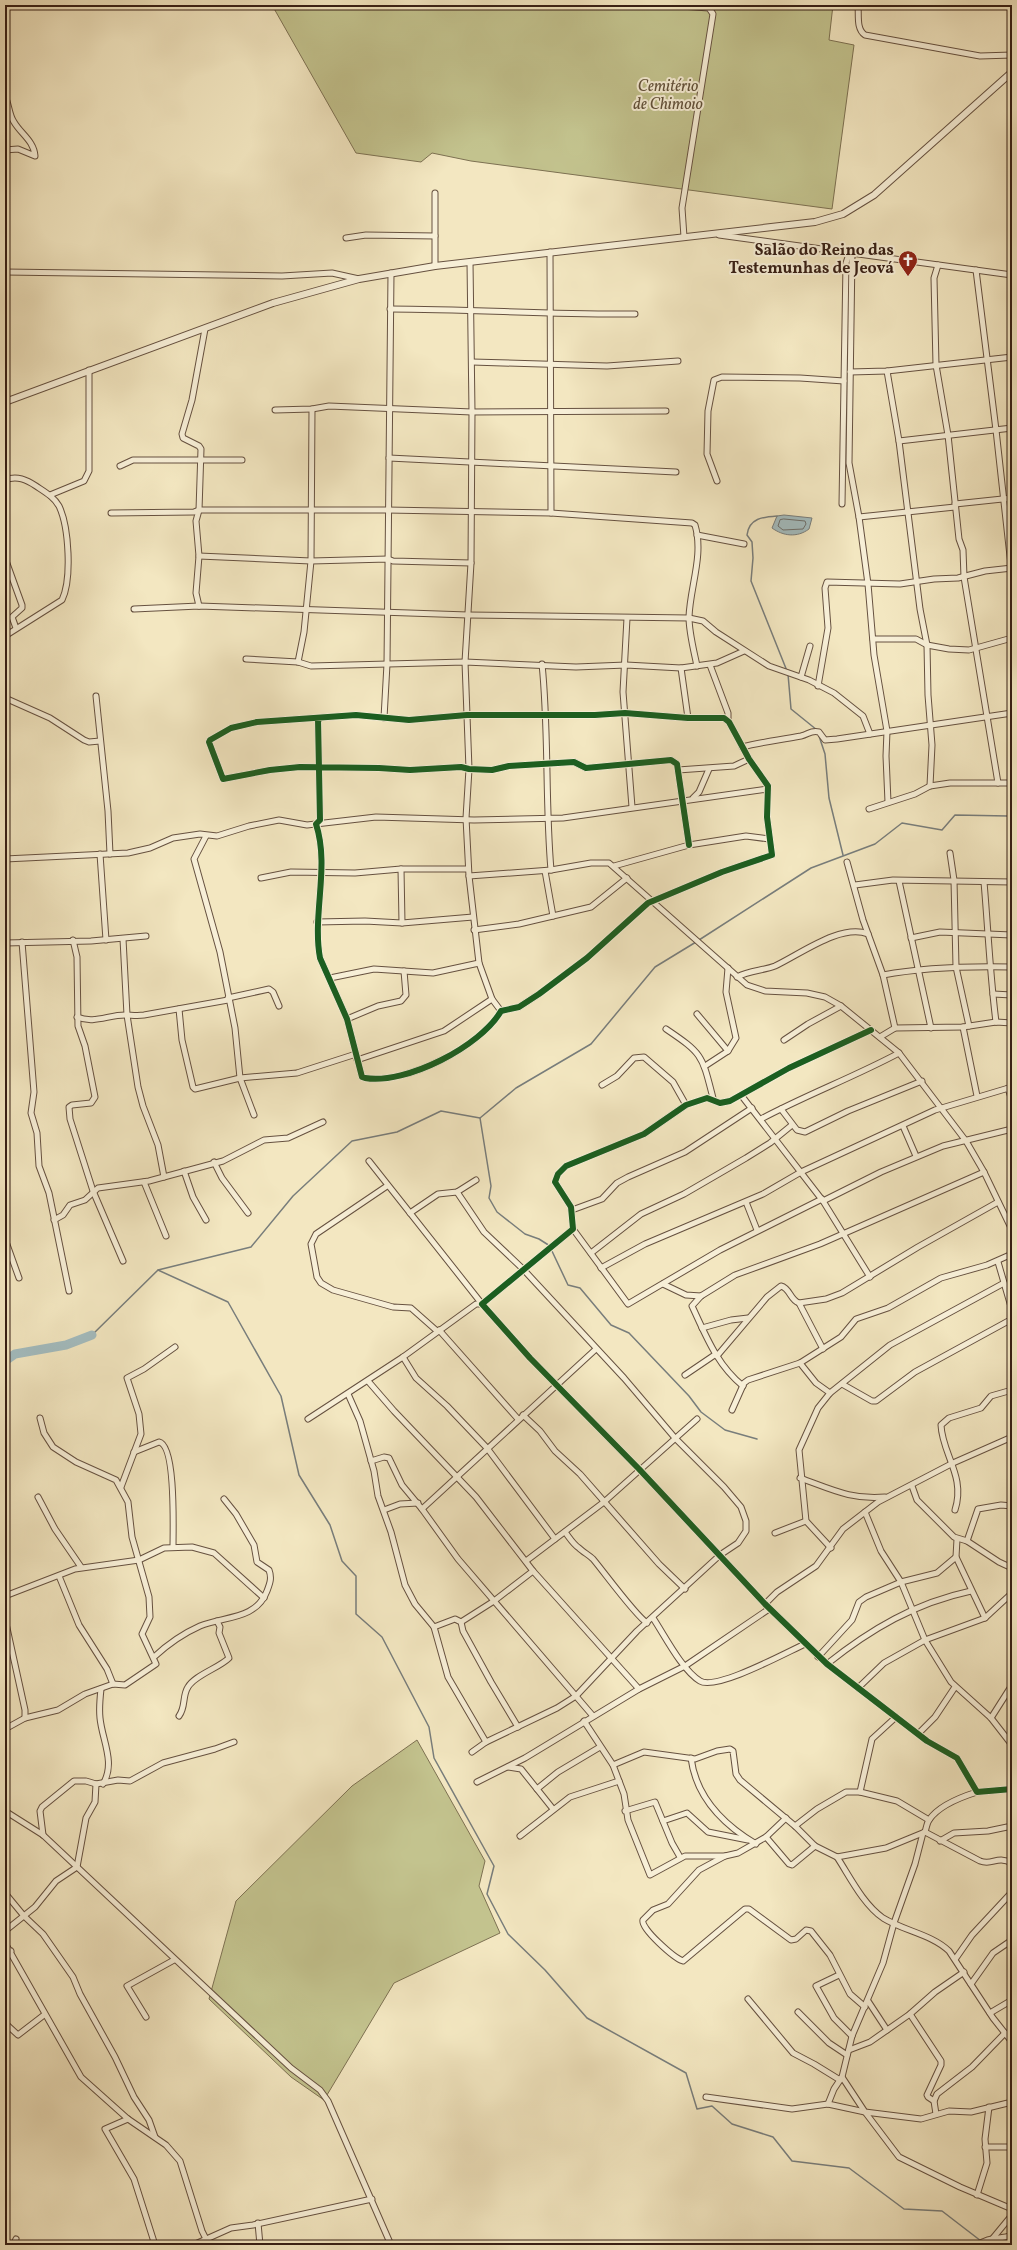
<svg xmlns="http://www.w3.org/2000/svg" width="1017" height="2250" font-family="Vollkorn,serif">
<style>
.green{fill:#c3c38e;stroke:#7d7152}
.water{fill:#a3bcbf;stroke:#787d7b}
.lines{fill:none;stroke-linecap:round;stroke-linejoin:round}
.shore{stroke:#6d6e6a;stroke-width:1}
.stream{stroke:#787d7b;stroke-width:1.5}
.river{stroke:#a3bcbf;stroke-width:9}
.minor-casing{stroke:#665140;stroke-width:7}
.tertiary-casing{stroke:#665140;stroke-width:8}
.minor{stroke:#f7efd7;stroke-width:5}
.tertiary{stroke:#f7efd7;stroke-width:6}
.cycleway-casing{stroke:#f7efd7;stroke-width:8}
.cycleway{stroke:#1b5e20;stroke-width:6}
.labels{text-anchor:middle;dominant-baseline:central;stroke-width:4;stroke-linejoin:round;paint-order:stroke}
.park-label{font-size:16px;font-style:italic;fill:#615039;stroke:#f7efd7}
.poi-label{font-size:16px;font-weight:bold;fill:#371f15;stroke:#f7efd7;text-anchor:end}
</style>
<rect width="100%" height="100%" fill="#f3e7c1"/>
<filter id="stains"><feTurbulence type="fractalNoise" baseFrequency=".005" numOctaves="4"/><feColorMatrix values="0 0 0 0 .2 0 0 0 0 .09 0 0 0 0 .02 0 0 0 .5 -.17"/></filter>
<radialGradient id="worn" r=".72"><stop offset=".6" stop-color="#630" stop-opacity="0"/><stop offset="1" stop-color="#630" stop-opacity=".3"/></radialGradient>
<g class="green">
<path d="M272 5H833L829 40 854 45 832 209 471 161 432 153 421 162 356 153Z"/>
<path d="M417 1740 485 1861 479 1886 500 1933 394 1983 324 2100 291 2077 209 1999 236 1901 352 1786Z"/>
</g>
<path class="water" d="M784 515 812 518 809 529C797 538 783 536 772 528L777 516Z"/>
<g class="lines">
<path class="shore" d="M784 519 805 521 806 524 803 529 783 530 778 526 780 520Z"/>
<g class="stream">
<path d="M777 516C763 517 749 518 747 535L752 542 753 558 751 581 787 671"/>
<path d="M788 674 791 709 817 730"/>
<path d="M819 736 825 754 829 798 843 855"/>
<path d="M699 940 811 868 875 844 902 823 942 830 955 815 1008 816 1012 819"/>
<path d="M480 1118 491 1186 489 1198 497 1212 525 1234 539 1239 550 1246"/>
<path d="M551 1249 568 1285 580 1288 611 1325 629 1333 689 1396 701 1412 725 1430 757 1439"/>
<path d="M158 1270 228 1302 281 1396 299 1475 330 1525 342 1561 356 1576V1614L382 1637 429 1727 434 1758 494 1866 487 1894 508 1934 545 1970 587 2018 686 2073 697 2109 712 2106 732 2124 773 2137 792 2161 849 2168 904 2209 942 2211 981 2241"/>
<path d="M92 1335 158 1270 251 1247 293 1196 352 1141 397 1132 441 1111 480 1118 516 1088 591 1044 655 967 696 942"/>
</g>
<path class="river" d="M5 1361 15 1354 66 1345 92 1335"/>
<defs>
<g id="minor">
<path d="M667 5 709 8 713 14 682 208 684 237"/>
<path d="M858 5C859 15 856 29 865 35L980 56 1012 55"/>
<path d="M5 96C9 104 9 115 14 122 21 134 34 141 35 156L18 149 5 150"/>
<path d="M719 235 1012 275"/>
<path d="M346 238 366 235 435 236"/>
<path d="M550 252 551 513"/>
<path d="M852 253 849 463 859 517 868 584 874 655 887 731 886 756 888 802"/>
<path d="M470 262 472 412 471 563 465 662 469 769 466 818 469 876 479 963 492 999 501 1011"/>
<path d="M938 265 934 278 936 365 948 435 959 539 963 550 964 577 998 783"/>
<path d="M435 266V193"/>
<path d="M976 270 996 430 1012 574"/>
<path d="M5 272 282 276 332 273 359 279"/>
<path d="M390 309C472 309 554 315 635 314"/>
<path d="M472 362 607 366 678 361"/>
<path d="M887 371 899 441 920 609 927 645 928 695 932 745 930 786"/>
<path d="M850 372 887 371 1012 357"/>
<path d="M275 410 312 409 329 406 472 412 666 411"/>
<path d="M899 441 1012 428"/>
<path d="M389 458 676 472"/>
<path d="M120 466 133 460H242"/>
<path d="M5 480C17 475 27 480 36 486 45 492 54 497 59 506 69 527 72 579 62 600L5 636"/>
<path d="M717 481 707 454 708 411 714 380 722 377 800 378 844 381"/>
<path d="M50 495 84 481 89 471V370"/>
<path d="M842 504 846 263 848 257 852 256"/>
<path d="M955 504 1012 498"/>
<path d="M111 513 194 512 199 510H387L551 513 692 523 695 525C704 555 690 587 689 617 689 633 694 651 697 666"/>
<path d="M859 517 955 507"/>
<path d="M697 535 744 544"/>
<path d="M199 556 311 561 388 559 393 561 471 563"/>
<path d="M5 558 22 605V608L12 617 16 628"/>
<path d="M199 606 196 593 199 556 196 521 199 510 201 449 199 446 183 438 182 434 192 400 205 329"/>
<path d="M134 609 199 606 468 615 689 618 703 621 716 632 769 666 809 680 834 693 863 716 870 734"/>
<path d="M627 618 623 692 632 807"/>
<path d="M873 639H916L927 645 949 649 969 650 1012 638"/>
<path d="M246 659 298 662 311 666 465 662 576 667 626 665 681 668 717 663 744 651"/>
<path d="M298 662 304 632 311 561 312 409"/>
<path d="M542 664C549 732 545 801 551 870"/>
<path d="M710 665 728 713V719"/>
<path d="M681 668 688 718"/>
<path d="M801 677 810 646"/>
<path d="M818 686 828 628 825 588 827 582 900 584 934 579 958 578 985 571 1012 568"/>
<path d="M96 696 108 811 110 854"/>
<path d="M5 698 50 718 84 740 89 742 100 741"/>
<path d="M384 718 387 664 391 273"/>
<path d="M318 719 320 820 316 824C330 867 312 914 320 958L347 1019 362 1077 365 1078C406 1085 481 1046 501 1011L519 1007 539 994 587 958 648 903 722 872 772 855 767 817 768 786 749 759 729 722 724 718H688L625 713 595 715H467L409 720 356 715 257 722 231 728 210 740 209 742 223 779 270 770 300 767 379 768 410 770 461 767 469 769 492 770 509 766 574 762 586 768 671 760 677 764 689 845"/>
<path d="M742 747C761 742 781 740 801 736 809 734 811 730 819 732L825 740 837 739 1012 713"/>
<path d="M678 770 734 766 749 759"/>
<path d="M693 798 699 792 709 769"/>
<path d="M869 809 915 794 930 786 950 783H1012"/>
<path d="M206 836 194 859 220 952 235 1028 240 1078 254 1115"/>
<path d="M950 853 954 880 956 967 969 1026"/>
<path d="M100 854 106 940"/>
<path d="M5 859 128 853 150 848 173 838 200 834 217 836 249 826 279 820 307 825 376 817 474 820 563 818 768 789"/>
<path d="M847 862 863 920 883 975 895 1028"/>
<path d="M614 866 689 845 746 836 769 839"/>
<path d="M401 869 402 923"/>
<path d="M545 871 553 916"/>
<path d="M469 876 551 870 591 863H609L747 985 765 991 807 993 825 997 841 1006 899 1053 966 1141 984 1172 1012 1230"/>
<path d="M261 878 291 872 355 873 401 869H468"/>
<path d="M899 881 931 1028"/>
<path d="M984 882C988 928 990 975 996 1022"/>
<path d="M855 885 893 880 1012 882"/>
<path d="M317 922 365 921 402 923 473 917"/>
<path d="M474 930 519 924 591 907 627 878"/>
<path d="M911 938 940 932 1012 935"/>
<path d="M123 939 127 1015 138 1087 143 1106 158 1145 164 1177"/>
<path d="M73 940 77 957 78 1026 85 1046 95 1097 91 1103 72 1105 69 1107 70 1119 93 1191 123 1261"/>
<path d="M22 942 34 1092 31 1113 37 1133 39 1166 49 1193 69 1291"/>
<path d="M5 943 91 941 146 936"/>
<path d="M883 975C926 967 968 966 1012 967"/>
<path d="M737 977C750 970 762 971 775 966 799 955 841 923 868 934"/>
<path d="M330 978 374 969 433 973 479 963"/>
<path d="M993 994 1012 995"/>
<path d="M228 998 269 989 273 992 279 1006"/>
<path d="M179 1009 182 1040 193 1087 195 1089 240 1078 297 1073 356 1054"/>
<path d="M697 1014 728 1051"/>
<path d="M77 1017C94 1024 108 1015 125 1015 131 1015 137 1016 144 1015L228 1000"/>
<path d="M347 1019 378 1006 401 1001 406 995 404 971"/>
<path d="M963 1027 977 1096"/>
<path d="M666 1029C703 1054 702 1055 713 1098"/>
<path d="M871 1030 789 1068 730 1101 720 1103 707 1098 686 1105 644 1134 566 1166 558 1174 555 1182 571 1207 573 1229 482 1304 530 1358 639 1469 765 1604 827 1664 927 1741 957 1758 977 1792 1012 1789"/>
<path d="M880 1037 895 1028 963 1027 996 1022 1012 1023"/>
<path d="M784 1040 808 1024 841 1006"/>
<path d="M357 1060 444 1031 492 999"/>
<path d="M705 1066 728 1051 736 1038 726 992 728 968"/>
<path d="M602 1085 617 1076 634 1058 644 1057 673 1082 686 1105"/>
<path d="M1008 1088 1012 1101"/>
<path d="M741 1095 823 1201 870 1277"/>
<path d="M781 1109 797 1130 805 1132 848 1111 922 1081"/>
<path d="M761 1119C806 1095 854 1077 899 1053"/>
<path d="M903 1126 916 1156"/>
<path d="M369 1161 482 1304"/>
<path d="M214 1162 222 1178 248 1213"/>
<path d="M184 1171 193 1197 206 1220"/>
<path d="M144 1182 166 1236"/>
<path d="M387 1186 316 1234 311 1244 317 1277 321 1283 333 1290 393 1307 411 1308 437 1331"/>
<path d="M457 1192 484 1232 523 1269 624 1378 675 1438 724 1487 741 1507 746 1521V1531L738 1543 720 1555 637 1631 576 1696 557 1708 486 1742 472 1752"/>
<path d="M823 1201 881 1172 943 1146 1012 1129"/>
<path d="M746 1202 757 1230"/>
<path d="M572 1210 602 1199 617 1183 628 1177 685 1152 752 1108"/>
<path d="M410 1213 438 1194 457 1192 476 1180"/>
<path d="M54 1220 63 1215 70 1205 85 1200 98 1188 149 1181 223 1161 264 1140 288 1138 323 1122"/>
<path d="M573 1229 628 1304 720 1250 822 1199"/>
<path d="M5 1239 19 1278"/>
<path d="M591 1253 641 1214 684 1194 746 1158 770 1143 792 1125"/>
<path d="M998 1262 1012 1310"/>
<path d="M601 1268 645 1244 763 1194 801 1172 935 1110 1012 1087"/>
<path d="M663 1284 686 1295 701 1296"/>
<path d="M799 1303 826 1299 842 1293 918 1247 998 1202"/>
<path d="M702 1328 731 1320 748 1318"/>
<path d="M439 1330 518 1419"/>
<path d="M717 1356 767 1297 781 1286C790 1288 790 1300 799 1303L823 1349"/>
<path d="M403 1357 416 1378 447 1406 487 1448 555 1539"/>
<path d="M800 1363 816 1383 830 1393"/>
<path d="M685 1375 716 1354"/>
<path d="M368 1381 394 1411 476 1497 533 1571 639 1689"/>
<path d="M842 1384 872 1401H876L915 1372 1012 1319"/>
<path d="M743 1386C717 1365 706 1336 692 1306L701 1296 735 1275 820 1244 984 1172"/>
<path d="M348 1394 360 1421 374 1471 378 1496 391 1532 405 1585 415 1604 434 1627 448 1677 486 1742"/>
<path d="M732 1410 744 1383 748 1380 800 1363 841 1337 856 1319 888 1308 941 1278 987 1265 1012 1254"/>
<path d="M523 1415 540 1431 555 1451 580 1474 659 1564 685 1589"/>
<path d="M308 1419 403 1357 476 1304H482"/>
<path d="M134 1452 159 1442C176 1445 173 1531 173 1547"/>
<path d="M371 1461 384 1457 389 1458 402 1485 422 1509 458 1559 593 1716"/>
<path d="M800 1478C831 1489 851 1500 885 1497"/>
<path d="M912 1486 917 1500 954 1537 967 1541 999 1562 1012 1568"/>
<path d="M121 1487 141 1434 139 1414 127 1378 144 1369 175 1347"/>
<path d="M38 1497 55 1529 81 1567"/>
<path d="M422 1509 596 1349"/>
<path d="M384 1510 400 1504 418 1503"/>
<path d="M955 1510C966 1476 942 1454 941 1425L949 1418 981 1408 991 1396 1012 1390"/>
<path d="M865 1512 881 1551 901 1582 925 1640 951 1682 991 1718 1012 1745"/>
<path d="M565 1532C569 1537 573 1544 579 1548 583 1552 589 1555 593 1559 604 1572 635 1615 647 1623"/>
<path d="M775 1533 806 1521"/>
<path d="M957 1539 956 1557 985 1618"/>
<path d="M967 1541 978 1509 1001 1505 1012 1506"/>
<path d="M831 1548 806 1521 799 1450 818 1408 830 1393 890 1345 1004 1283"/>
<path d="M526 1561 604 1502 697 1419"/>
<path d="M59 1576 79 1625 107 1669 113 1684"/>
<path d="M5 1596 75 1569 139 1560 164 1548 192 1547 214 1553 264 1598"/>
<path d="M765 1604 777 1592 816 1566 843 1529 878 1502 953 1463 1012 1437"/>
<path d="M653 1618C665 1636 682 1670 700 1681 716 1691 787 1652 805 1644"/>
<path d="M5 1619 25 1710V1718"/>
<path d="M461 1622 494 1601 533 1571"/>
<path d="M434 1627 455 1619 461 1622 463 1631 491 1682 518 1727"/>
<path d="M154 1657C168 1644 182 1634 200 1626 224 1616 256 1620 267 1591 270 1583 272 1578 269 1570L257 1562 254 1545 236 1514 224 1499"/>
<path d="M818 1657 852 1620 859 1602 866 1597 901 1582 937 1573 956 1557"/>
<path d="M827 1664C871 1629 915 1603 971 1591"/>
<path d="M858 1688 884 1663 925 1640 985 1618 1012 1593"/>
<path d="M101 1689C100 1698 99 1709 100 1718 102 1740 116 1763 103 1784"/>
<path d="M179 1716C186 1707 182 1696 188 1687 195 1675 219 1668 229 1658L219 1633 220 1627 217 1621"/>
<path d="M991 1718 1012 1685"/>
<path d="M584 1721 613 1765 624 1794 628 1820 650 1875 685 1856H725L738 1853 766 1837 786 1818"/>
<path d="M5 1729 25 1718 58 1710 85 1694 113 1684 125 1685 156 1664 142 1634 150 1617 149 1597 132 1537 128 1502 116 1480 76 1462 53 1447 44 1433 40 1418"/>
<path d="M918 1734 935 1717 955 1687"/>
<path d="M691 1758C696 1797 724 1825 756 1844"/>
<path d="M613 1765 644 1752 695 1759 717 1751 730 1749 733 1751 736 1774 740 1780 795 1826 815 1846 837 1857 886 1848 925 1832"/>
<path d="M508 1767 521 1769 553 1809"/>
<path d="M477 1782 525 1758 639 1689 685 1666 769 1609"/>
<path d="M537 1789 558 1772 600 1747"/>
<path d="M860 1792 872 1739 896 1717"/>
<path d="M5 1811 43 1835 291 2068 320 2090 328 2101 391 2245"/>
<path d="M625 1811 655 1802 672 1843 680 1857"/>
<path d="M663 1821 687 1813 708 1832 748 1840"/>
<path d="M795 1826 817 1809 846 1792H860L897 1801 929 1820"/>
<path d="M925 1832 980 1861C993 1866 996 1855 1012 1863"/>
<path d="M925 1832C926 1829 927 1823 929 1820 939 1805 961 1797 977 1792"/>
<path d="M43 1835 40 1811 42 1807 74 1781H86L96 1784 118 1780 130 1781 163 1763 215 1749 234 1742"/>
<path d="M520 1836 570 1797 619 1781"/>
<path d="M766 1837 789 1864 792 1865 815 1846"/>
<path d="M940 1841 954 1833 988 1831 1012 1826"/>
<path d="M725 1856 699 1870 668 1904 653 1910 643 1920C640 1928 674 1958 683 1961L745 1909H749L791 1940 796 1939 806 1930 811 1931 830 1955 850 1994 865 2007"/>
<path d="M837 1857C850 1877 863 1904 883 1918 904 1931 931 1934 949 1951L993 2018 1012 2042"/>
<path d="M5 1893 24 1916 43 1934 73 1977 80 1994 115 2057 134 2097 149 2120 155 2137"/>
<path d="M5 1931 35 1907 56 1881 77 1867 86 1818 95 1802 96 1784"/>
<path d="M5 1943 81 2077 128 2119 166 2145 180 2161 202 2231 209 2245"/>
<path d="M5 1954 11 1951"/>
<path d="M956 1958 972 1935 1012 1892"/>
<path d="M839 1975 816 1986 834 2018 852 2036"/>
<path d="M971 1984 993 1953 1012 1940"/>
<path d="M748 1999 793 2053 814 2064 840 2080"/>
<path d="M868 2001 887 2030"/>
<path d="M798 2012 829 2043 847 2055"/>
<path d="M990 2013 1012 2000"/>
<path d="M910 2014 941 2061V2065L927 2095 928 2097 934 2101"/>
<path d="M146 2017 127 1986 174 1960"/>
<path d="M5 2023 18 2035 44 2015"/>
<path d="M849 2050 870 2042 910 2014 935 1992 964 1972"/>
<path d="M842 2077 865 2112 899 2157 960 2187 1012 2209"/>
<path d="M706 2097 792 2109 828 2104 865 2112 921 2119 949 2111 971 2112 1012 2102"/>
<path d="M828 2104 834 2089 842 2077 852 2036 883 1963 894 1923 915 1864 923 1833"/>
<path d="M936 2114 934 2101 937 2094 972 2067 1005 2033"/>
<path d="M128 2119 105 2129 134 2179 155 2245"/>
<path d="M985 2147H1012"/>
<path d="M977 2195 987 2163 985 2139 989 2107"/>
<path d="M258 2223 260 2245"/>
<path d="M993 2238 1012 2215"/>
<path d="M13 2245 16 2239"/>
<path d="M193 2245 231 2228 253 2225 372 2199"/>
<path d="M978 2245C989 2236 1000 2240 1012 2235"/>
</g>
<path id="tertiary" d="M5 402 273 303 359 279 435 266 815 222 843 214 874 195 1012 72"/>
</defs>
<use href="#minor" class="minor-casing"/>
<use href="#tertiary" class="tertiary-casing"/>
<use href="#minor" class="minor"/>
<use href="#tertiary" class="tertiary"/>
<defs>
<g id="cycleway">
<path d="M318 719 320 820 316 824C330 867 312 914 320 958L347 1019 362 1077 365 1078C406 1085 481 1046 501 1011L519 1007 539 994 587 958 648 903 722 872 772 855 767 817 768 786 749 759 729 722 724 718H688L625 713 595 715H467L409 720 356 715 257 722 231 728 210 740 209 742 223 779 270 770 300 767 379 768 410 770 461 767 469 769 492 770 509 766 574 762 586 768 671 760 677 764 689 845"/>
<path d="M871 1030 789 1068 730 1101 720 1103 707 1098 686 1105 644 1134 566 1166 558 1174 555 1182 571 1207 573 1229 482 1304 530 1358 639 1469 765 1604 827 1664 927 1741 957 1758 977 1792 1012 1789"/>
</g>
</defs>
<use href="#cycleway" class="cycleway-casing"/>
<use href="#cycleway" class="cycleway"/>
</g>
<defs>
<symbol id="church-pin" viewBox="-11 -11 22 30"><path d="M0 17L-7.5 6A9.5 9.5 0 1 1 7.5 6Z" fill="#8f2418" stroke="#f7efd7"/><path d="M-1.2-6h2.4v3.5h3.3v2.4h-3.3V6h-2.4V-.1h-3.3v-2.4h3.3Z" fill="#fff"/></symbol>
</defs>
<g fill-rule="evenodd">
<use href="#church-pin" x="897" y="249" width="22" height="30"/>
</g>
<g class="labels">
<g class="park-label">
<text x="668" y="87">Cemitério<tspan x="668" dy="18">de Chimoio</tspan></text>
</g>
<g class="poi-label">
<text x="894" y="251">Salão do Reino das<tspan x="894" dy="18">Testemunhas de Jeová</tspan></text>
</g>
</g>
<rect width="1017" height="2250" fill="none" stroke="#f3e7c1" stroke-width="20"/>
<rect x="6" y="6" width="1005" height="2238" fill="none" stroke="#371f15" stroke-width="2"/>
<rect x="10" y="10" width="997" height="2230" fill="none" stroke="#371f15"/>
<rect width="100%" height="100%" filter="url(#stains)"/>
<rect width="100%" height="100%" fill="url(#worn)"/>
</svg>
